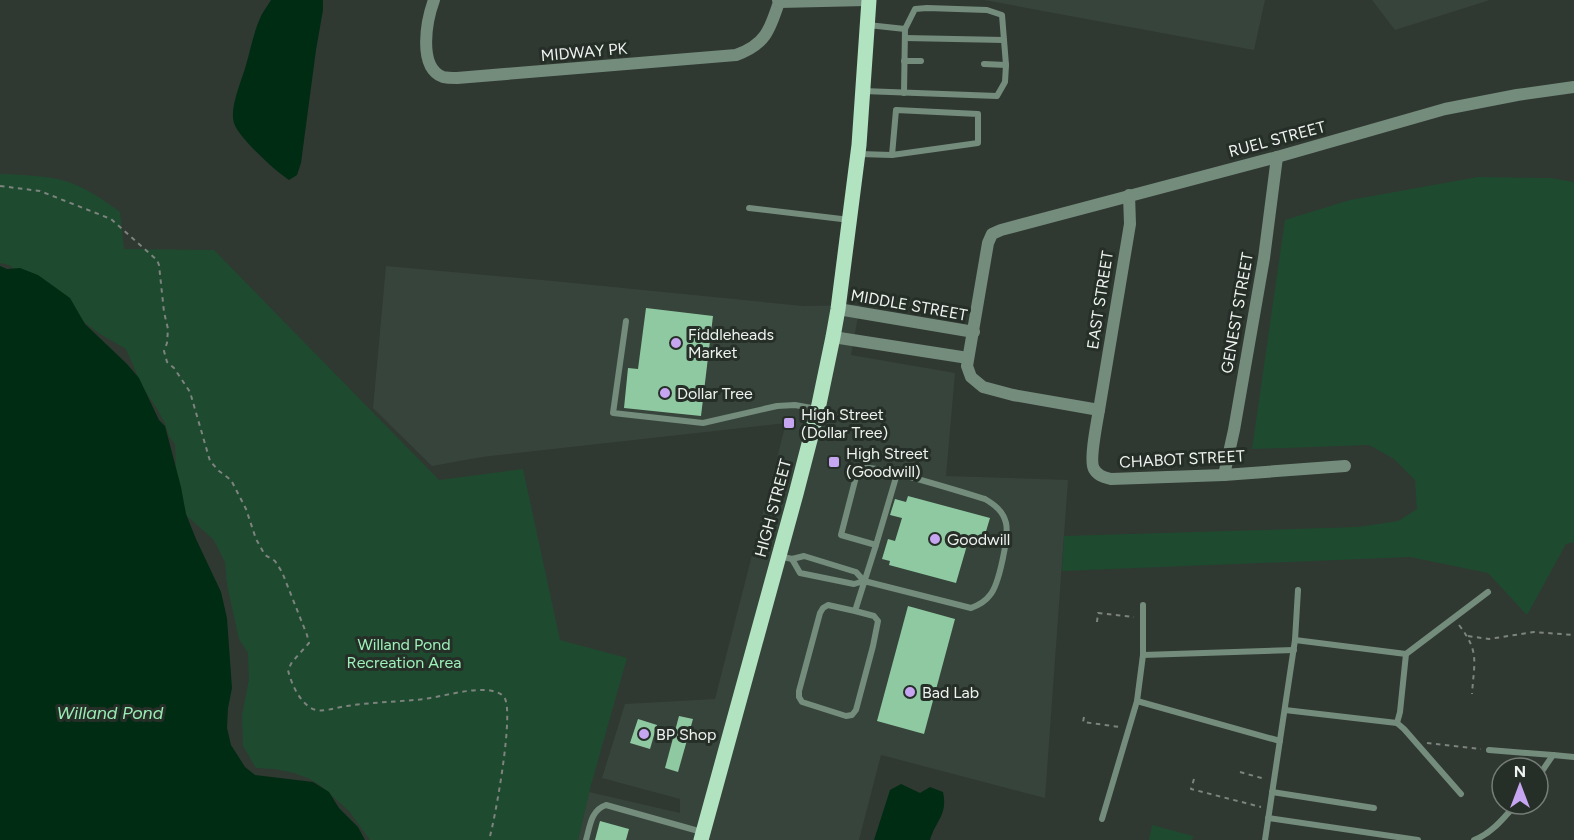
<svg xmlns="http://www.w3.org/2000/svg" width="1574" height="840" font-family="Figtree,sans-serif">
<style>
.built{fill:#37443b}
.green{fill:#1e4b2f}
.water{fill:#002c13}
.building{fill:#8fc9a1}
.lines{fill:none;stroke-linecap:round;stroke-linejoin:round}
.path{stroke:#7d837e;stroke-width:2;stroke-dasharray:4.5 4.5;stroke-linecap:butt}
.lane{stroke:#748c7b;stroke-width:6}
.street{stroke:#748c7b;stroke-width:12}
.primary{stroke:#b1e3c0;stroke-width:15}
.poi-dot{fill:#c6a6f0;stroke:#262e28;stroke-width:2}
.labels{text-anchor:middle;dominant-baseline:central;stroke-width:6;stroke-linejoin:round;paint-order:stroke}
.street-label{font-size:16px;fill:#eef3ef;stroke:#262e28}
.poi-label{font-size:16px;fill:#eef3ef;stroke:#262e28;text-anchor:start}
.park-label{font-size:16px;fill:#9cf0b8;stroke:#262e28}
.water-label{font-size:18px;font-style:italic;fill:#99edb4;stroke:#262e28}
</style>
<rect width="100%" height="100%" fill="#303832"/>
<g class="built">
<path d="M984 0H1265L1254 50Z"/>
<path d="M1372 0H1490L1395 30Z"/>
<path d="M386 266 553 281 803 306 860 305 851 355 955 373 946 476 1068 480 1045 798 881 755 859 840H578L589 792 680 813V799L602 778 625 704 715 699 786 423 482 457 432 466 373 408Z"/>
</g>
<g class="green">
<path d="M0 174C22 175 50 175 71 183 88 189 105 201 120 212L124 249 214 250 439 480 523 469 560 640 627 658 591 785 578 840H370L349 811 320 785 310 779 294 773 275 769 256 768 243 746 242 715 249 679 248 653 239 639 227 585 225 562 214 540 187 516 175 478 176 466 175 444 169 436 165 423 156 407 143 388 126 349 100 334 9 265 0 263Z"/>
<path d="M1478 177 1551 178 1574 182V542L1566 544 1527 615 1488 573 1410 557 1062 571 1064 536 1358 527 1398 521 1417 509 1415 480 1394 459 1369 445 1252 449 1285 220 1350 200Z"/>
<path d="M1152 825 1193 836 1192 840H1149Z"/>
</g>
<g class="water">
<path d="M271 0H323V10L316 50 301 163 297 175 289 180C276 172 238 137 234 123 229 108 242 80 246 65 251 48 254 31 261 16 264 10 268 5 271 0Z"/>
<path d="M0 266 7 269 20 268 38 275 70 298 85 324 127 364 139 378 159 420 165 426 181 487 186 514 196 539 221 592 227 618 232 688 228 708 227 728 231 745 245 767 255 775 313 782 329 792 339 808 358 827 365 840H0Z"/>
<path d="M901 784 920 793 930 787 943 792C948 815 936 820 930 840H874L890 790Z"/>
</g>
<g class="building">
<path d="M646 308 713 316 701 416 624 408 628 368 638 369Z"/>
<path d="M908 496 990 518 984 538 970 535 956 583 889 565 890 561 882 559 888 539 895 541 902 518 890 515 895 499 906 502Z"/>
<path d="M908 606 955 619 924 734 877 721Z"/>
<path d="M679 716 693 719 678 772 665 768Z"/>
<path d="M638 719 657 725 650 749 630 743Z"/>
<path d="M600 821 629 829 626 840H595Z"/>
</g>
<g class="lines">
<g class="path">
<path d="M0 186 40 191 111 219 157 260 159 265 164 312 168 329 167 343 164 351 167 362 174 368 190 392 210 461 219 471 231 480 246 509 256 539 265 555 275 561 282 572 307 635 309 643 292 662 288 670C291 683 299 701 311 708 321 714 336 707 347 706 372 702 398 702 424 699 445 696 466 689 487 690 493 691 500 692 504 697 515 710 495 820 489 840"/>
<path d="M1097 622 1098 613 1134 617"/>
<path d="M1459 625C1480 652 1474 662 1472 694"/>
<path d="M1468 636 1489 639 1534 632 1574 635"/>
<path d="M1084 717 1083 722 1120 727"/>
<path d="M1427 743 1481 749"/>
<path d="M1240 772 1265 779"/>
<path d="M1194 779 1191 789 1261 807"/>
</g>
<g class="lane">
<path d="M905 38 1004 40"/>
<path d="M904 61H921"/>
<path d="M984 64 1006 65"/>
<path d="M863 91 997 96 1005 82 1006 65 1002 15 987 10 927 8 915 9 905 29 868 25"/>
<path d="M904 93 905 29"/>
<path d="M859 154 892 155 978 143V114L896 110 892 155"/>
<path d="M749 208 850 220"/>
<path d="M626 321 613 413 703 423 777 406 795 405 817 409"/>
<path d="M876 545 897 474"/>
<path d="M779 556 792 559 804 556 856 572 864 581"/>
<path d="M792 559 800 573 854 584 864 581 971 608C979 605 985 602 990 595 999 585 1009 536 1006 523 1003 511 995 505 985 499 968 494 876 465 865 468 862 469 860 472 857 473L841 535 876 545 855 611 874 616 878 621 873 646 856 710 852 715 846 716 802 702 799 697V691L820 613 823 608 828 605 855 611"/>
<path d="M1295 640 1406 654"/>
<path d="M1143 655 1294 650"/>
<path d="M1137 701 1280 741"/>
<path d="M1285 710 1397 723"/>
<path d="M1489 750 1553 755"/>
<path d="M1538 777 1553 755 1574 757"/>
<path d="M1272 792 1374 808"/>
<path d="M1461 794 1404 729 1397 723 1400 712 1406 654 1488 592"/>
<path d="M1268 818 1418 840"/>
<path d="M1102 819 1137 701 1143 655V605"/>
<path d="M586 840C590 826 591 810 606 805L702 832"/>
<path d="M1265 840 1295 640 1298 590"/>
<path d="M1474 840C1491 834 1504 818 1516 804"/>
</g>
<g class="street">
<path d="M434 0C427 19 417 67 443 77 447 78 453 78 457 78L736 55C765 45 770 30 779 2L778 0"/>
<path d="M779 2 866 0"/>
<path d="M838 309 974 332"/>
<path d="M833 337 968 358"/>
<path d="M1099 410 1130 224 1129 195"/>
<path d="M1345 466 1224 475 1111 479C1104 477 1098 476 1094 469 1089 461 1097 422 1099 410L1013 395 983 387 971 377 967 366 988 243 992 234 1001 230 1277 157 1445 109 1517 95 1574 87"/>
<path d="M1224 475 1234 430 1264 258 1277 157"/>
</g>
<path class="primary" d="M701 840 796 494 818 409 833 337 838 309 859 145 869 0"/>
</g>
<g class="poi-dot">
<circle cx="676" cy="343" r="6"/>
<circle cx="665" cy="393" r="6"/>
<rect x="783" y="417" width="12" height="12" rx="3"/>
<rect x="828" y="456" width="12" height="12" rx="3"/>
<circle cx="935" cy="539" r="6"/>
<circle cx="910" cy="692" r="6"/>
<circle cx="644" cy="734" r="6"/>
</g>
<g class="labels">
<g class="street-label">
<text transform="translate(584 52) rotate(-5)">MIDWAY PK</text>
<text transform="translate(1277 139) rotate(-15)">RUEL STREET</text>
<text transform="translate(1100 300) rotate(-81)">EAST STREET</text>
<text transform="translate(909 305) rotate(10)">MIDDLE STREET</text>
<text transform="translate(1237 313) rotate(-80)">GENEST STREET</text>
<text transform="translate(1182 459) rotate(-3)">CHABOT STREET</text>
<text transform="translate(773 508) rotate(-75)">HIGH STREET</text>
</g>
<g class="poi-label">
<text x="688" y="334">Fiddleheads<tspan x="688" dy="18">Market</tspan></text>
<text x="677" y="393">Dollar Tree</text>
<text x="801" y="414">High Street<tspan x="801" dy="18">(Dollar Tree)</tspan></text>
<text x="846" y="453">High Street<tspan x="846" dy="18">(Goodwill)</tspan></text>
<text x="947" y="539">Goodwill</text>
<text x="922" y="692">Bad Lab</text>
<text x="656" y="734">BP Shop</text>
</g>
<g class="park-label">
<text x="404" y="644">Willand Pond<tspan x="404" dy="18">Recreation Area</tspan></text>
</g>
<g class="water-label">
<text x="110" y="713">Willand Pond</text>
</g>
</g>
<g transform="translate(1520 786)"><circle r="28" fill="#262e28" stroke="#767d78" stroke-width="1.5"/>
<path d="M0-4.5L10 22L0 15L-10 22Z" fill="#c6a6f0"/>
<text y="-9" font-size="16" font-weight="bold" text-anchor="middle" fill="#eef3ef">N</text>
</g>
</svg>
